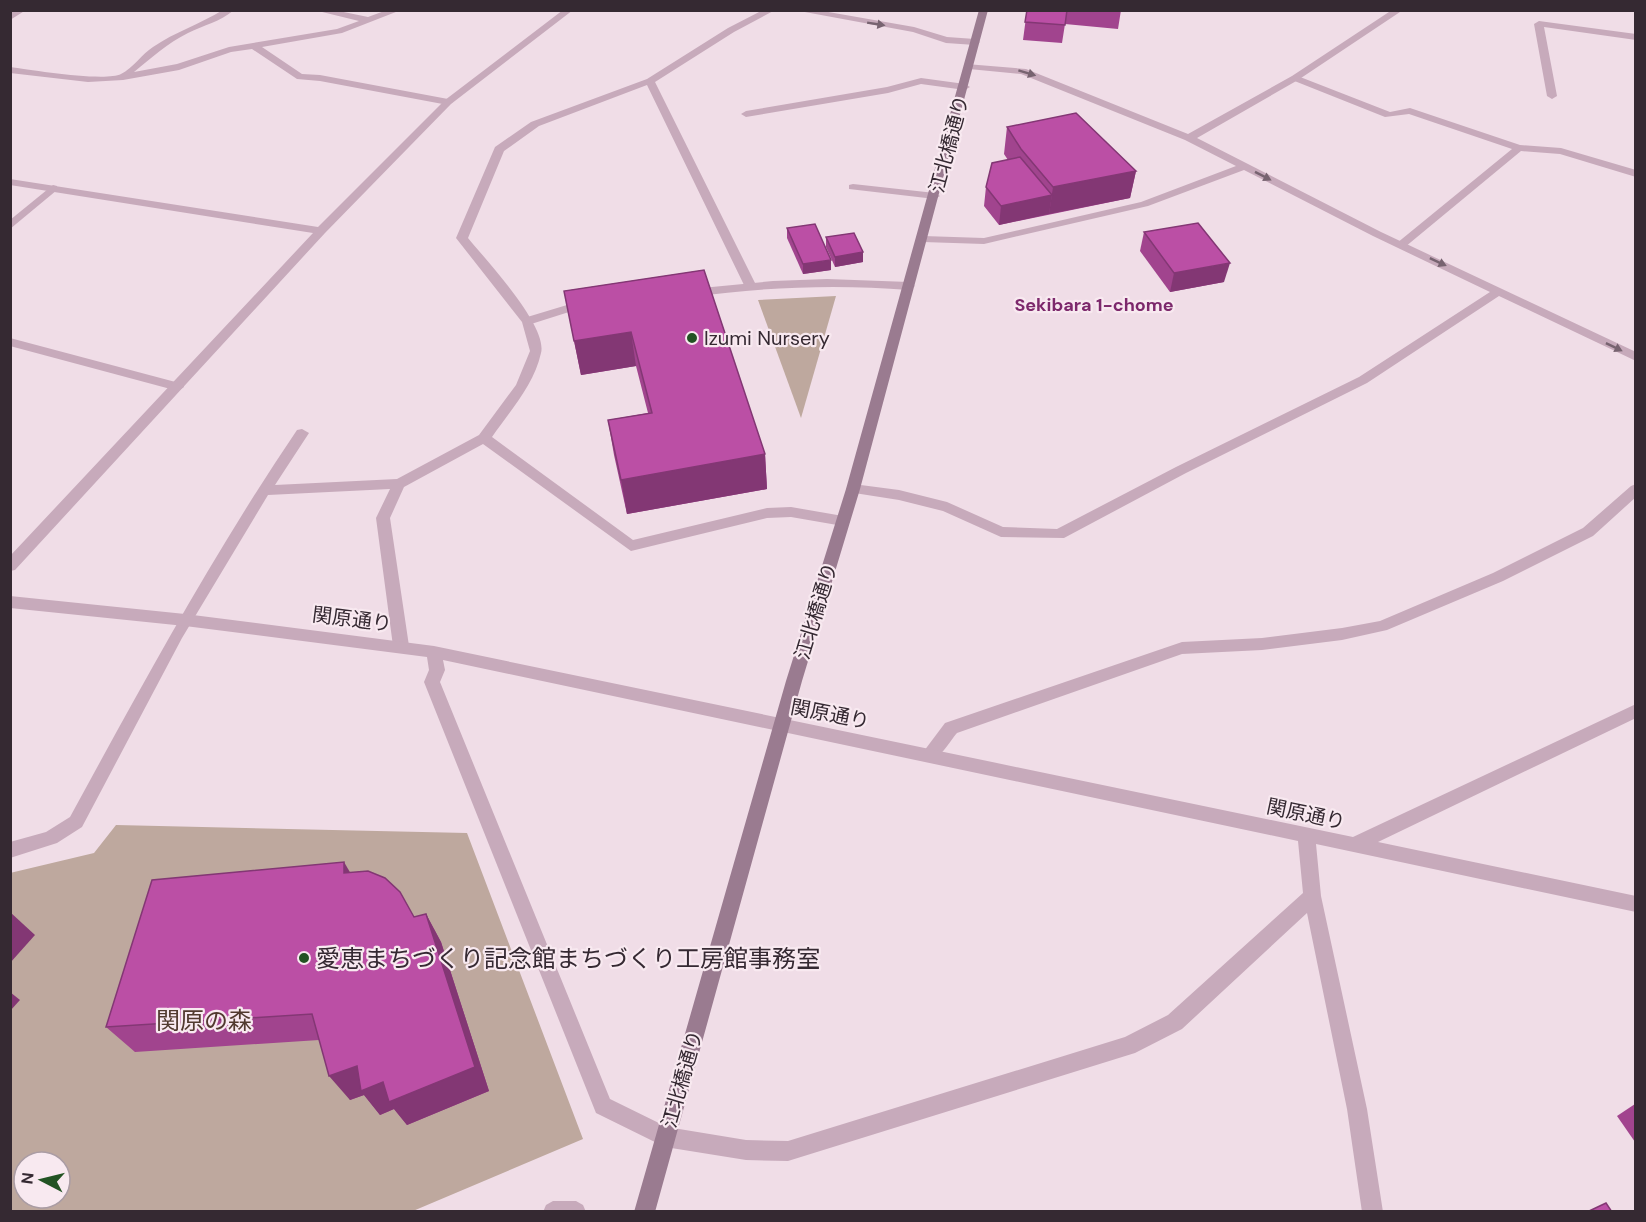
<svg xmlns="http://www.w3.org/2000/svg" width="1646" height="1222" font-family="'DM Sans','Noto Sans JP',sans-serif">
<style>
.green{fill:#bea89e;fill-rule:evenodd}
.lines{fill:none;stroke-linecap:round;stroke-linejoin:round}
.service{fill:#c7aabb;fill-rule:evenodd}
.minor{fill:#c7aabb;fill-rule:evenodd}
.secondary{fill:#9a7b90;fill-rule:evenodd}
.wall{fill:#a1448e}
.shaded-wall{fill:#833774}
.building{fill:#bb4fa5;stroke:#833774;stroke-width:1.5}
.oneway{fill:#776370}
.poi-dot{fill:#225323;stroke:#f8e9f0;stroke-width:2}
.labels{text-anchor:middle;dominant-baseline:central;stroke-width:4.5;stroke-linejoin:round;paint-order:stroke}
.far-neighbourhood-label{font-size:18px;font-weight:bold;fill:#7d296c;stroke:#f8e9f0}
.street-label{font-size:20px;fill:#352932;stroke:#f8e9f0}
.poi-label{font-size:20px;fill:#352932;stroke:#f8e9f0;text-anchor:start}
.near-poi-label{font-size:24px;fill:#352932;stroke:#f8e9f0;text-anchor:start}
.near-park-label{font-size:24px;fill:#513a2f;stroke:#f8e9f0}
</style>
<rect width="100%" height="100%" fill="#f0dde7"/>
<g class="green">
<path d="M836 296 801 418 758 300Z"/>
<path d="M116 825 467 833 583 1139 413 1211H11L10 873 94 853ZM24 1162H60V1198H24Z"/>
</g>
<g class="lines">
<g class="service">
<path d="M223 10H234C220 22 204 25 188 33 168 43 151 58 134 72L177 64 229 47 337 29 359 21 314 10H334L368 17 387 10H401L342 33 262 47 302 74 320 75 448 99 453 102 448 105 320 81 297 79 252 49 231 52 179 70 123 80 88 82 10 73V67C32 70 105 82 121 74 133 68 142 54 153 47 175 32 200 24 223 10Z"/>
<path d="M763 10H775L734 32 655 82 756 285 754 287H746L744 285 647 85 539 126 504 151 468 238C486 260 548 326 541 353 534 385 510 411 492 437L633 540 767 508 791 507 843 516 848 517 850 521 848 525 843 526 791 517 767 518 631 551 483 444 404 487 390 518 409 646 406 650H396L393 646 376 518 390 489 268 495 182 638 82 827 57 843 10 858V842L46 832 70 817C142 685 213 554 297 430L302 429 309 433 275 485 397 479 479 435 516 385 530 351 522 322 456 238 495 147 531 122 647 79 728 28Z"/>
<path d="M1539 21 1636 34V40L1544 27 1557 96 1552 99 1547 96 1534 24Z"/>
<path d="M1295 75 1390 112 1410 108 1520 145 1561 148 1636 170V177L1560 154 1521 151 1405 247H1397V243L1512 149 1409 114 1385 117 1292 80 1290 78Z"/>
<path d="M921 78 965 84 970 87 965 90 921 84 888 93 746 117 741 114 746 111 887 87Z"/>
<path d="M853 184 935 193 940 196 935 199 849 189V185Z"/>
<path d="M53 185 57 186V190L10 229V220Z"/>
<path d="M10 338 183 384 184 387 178 391 10 346Z"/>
<path d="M1636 484V497L1593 536 1503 581 1387 630 1342 640 1262 650 1182 654 957 733C948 743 938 765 923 760L921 755 945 723 1182 642 1262 638 1342 628 1380 621 1493 573 1583 528 1631 486Z"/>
</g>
<g class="minor">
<path d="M15 10H26L10 20V13Z"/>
<path d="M563 10H573L451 104 325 233 15 570 10 571V556L313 233 10 185V179L318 227 445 100Z"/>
<path d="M794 10H817L914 27 947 37 975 39 980 42 975 45 946 43 913 32Z"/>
<path d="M1392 10H1403L1298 80 1197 138 1381 232 1636 352V361L1499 296 1367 383 1186 473 1064 538 1001 537 943 511 899 500 848 492 846 489 848 486 853 484 899 490 947 502 1003 527 1057 529 1176 467 1359 377 1490 292 1373 236 1244 170 1148 206 984 244 923 242 917 239 923 236 984 238 1141 202 1236 166 1185 140 1021 74 969 69 966 68V64L1026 69 1188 134 1292 76Z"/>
<path d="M827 279 909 282 915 286 909 290C836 284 764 287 691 297L685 293 691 289 773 281Z"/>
<path d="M587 302 593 306 591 309 569 312 528 325 522 321 524 318 567 305Z"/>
<path d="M10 596 185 614 434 646 1353 837 1636 704V718L1378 842 1636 896V912L1316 844 1321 896 1367 1109 1383 1212H1362L1347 1109 1307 913 1182 1029 1135 1053 788 1161 746 1160 665 1147 596 1113 424 682 429 670 427 657 185 626 10 608ZM443 660 1298 841 1303 893 1168 1015 1125 1037 788 1141 746 1140 667 1127 610 1099 440 682 445 670Z"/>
<path d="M553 1201H576L583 1205 586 1212H543L546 1205Z"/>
</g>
<path class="secondary" d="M979 10H988L860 489 802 681 655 1212H634L786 681 846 489Z"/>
</g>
<g class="wall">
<path d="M1027 10H1121L1118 29 1065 24 1062 43 1023 40Z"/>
<path d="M1007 127 1136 171 1130 198 999 225 984 206 986 187 1008 160 1004 154Z"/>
<path d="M787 228 831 270 803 274 787 238Z"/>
<path d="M1144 232 1224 282 1170 292 1140 251Z"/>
<path d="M826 237 863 252V262L835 267 826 247Z"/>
<path d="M704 270 765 454 767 489 627 514 614 455 608 420 648 413 636 366 581 375 564 291Z"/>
<path d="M350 872 414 917 426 914 441 942 489 1091 407 1125 394 1109 380 1115 364 1095 350 1100 319 1040 135 1052 106 1027Z"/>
<path d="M1635 1104V1142L1617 1116Z"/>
</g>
<g class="shaded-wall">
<path d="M1136 171 1130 198 1049 214 1053 187Z"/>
<path d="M1052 195 1049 214 999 225 1001 206Z"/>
<path d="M863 252V262L835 267V257Z"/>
<path d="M831 260V270L803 274V264Z"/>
<path d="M1230 263 1224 282 1170 292 1174 273Z"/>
<path d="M631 332 636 366 581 375 574 341Z"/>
<path d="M765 454 767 489 627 514 621 480Z"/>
<path d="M344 862 361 891 344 873Z"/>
<path d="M10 912 35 935 10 963Z"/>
<path d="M426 914 441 942 489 1091 407 1125 394 1109 380 1115 364 1095 350 1100 329 1076Z"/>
<path d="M10 992 20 1000 10 1011Z"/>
</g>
<g class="building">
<path d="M1027 10H1067L1065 25 1025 22Z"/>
<path d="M1076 113 1136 171 1053 187 1021 149 1007 127Z"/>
<path d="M1020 157 1052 195 1001 206 986 187 992 163Z"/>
<path d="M1198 223 1230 263 1174 273 1144 232Z"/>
<path d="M815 224 831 260 803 264 787 228Z"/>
<path d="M854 233 863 252 835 257 826 237Z"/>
<path d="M704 270 765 454 621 480 608 420 652 413 631 332 574 341 564 291Z"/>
<path d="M344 862V873L368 871 385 878 400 892 414 917 426 914 475 1067 389 1102 383 1082 361 1091 357 1066 329 1076 312 1014 106 1027 152 880Z"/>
<path d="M1606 1203 1612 1212H1587Z"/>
</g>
<defs><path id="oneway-solid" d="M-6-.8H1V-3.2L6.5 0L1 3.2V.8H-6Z" transform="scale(1.5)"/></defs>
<g class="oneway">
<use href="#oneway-solid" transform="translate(876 24) rotate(9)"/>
<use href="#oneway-solid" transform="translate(1027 73) rotate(17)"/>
<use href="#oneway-solid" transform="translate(1263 176) rotate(27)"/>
<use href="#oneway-solid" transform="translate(1438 262) rotate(25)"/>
<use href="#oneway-solid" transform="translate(1614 347) rotate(26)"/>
</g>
<g class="poi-dot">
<circle cx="692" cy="338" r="6"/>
<circle cx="304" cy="958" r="6"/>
</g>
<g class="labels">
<g class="far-neighbourhood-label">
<text x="1094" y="305">Sekibara 1-chome</text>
</g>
<g class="street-label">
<text transform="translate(949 144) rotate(-75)">江北橋通り</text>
<text transform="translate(816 611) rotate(-73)">江北橋通り</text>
<text transform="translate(352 619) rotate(7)">関原通り</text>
<text transform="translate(830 714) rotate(11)">関原通り</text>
<text transform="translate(1306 814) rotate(12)">関原通り</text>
<text transform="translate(682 1079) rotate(-74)">江北橋通り</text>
</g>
<g class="poi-label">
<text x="704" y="338">Izumi Nursery</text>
</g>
<g class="near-poi-label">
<text x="316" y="958">愛恵まちづくり記念館まちづくり工房館事務室</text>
</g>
<g class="near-park-label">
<text x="204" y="1020">関原の森</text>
</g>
</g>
<rect width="1646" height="1222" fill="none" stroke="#352932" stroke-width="24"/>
<g transform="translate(42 1180) rotate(277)"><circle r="28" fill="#f8e9f0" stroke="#aa9ca4" stroke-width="1.5"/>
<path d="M0-4.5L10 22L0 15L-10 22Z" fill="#225323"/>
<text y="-9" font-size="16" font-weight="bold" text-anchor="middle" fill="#352932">N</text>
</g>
</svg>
